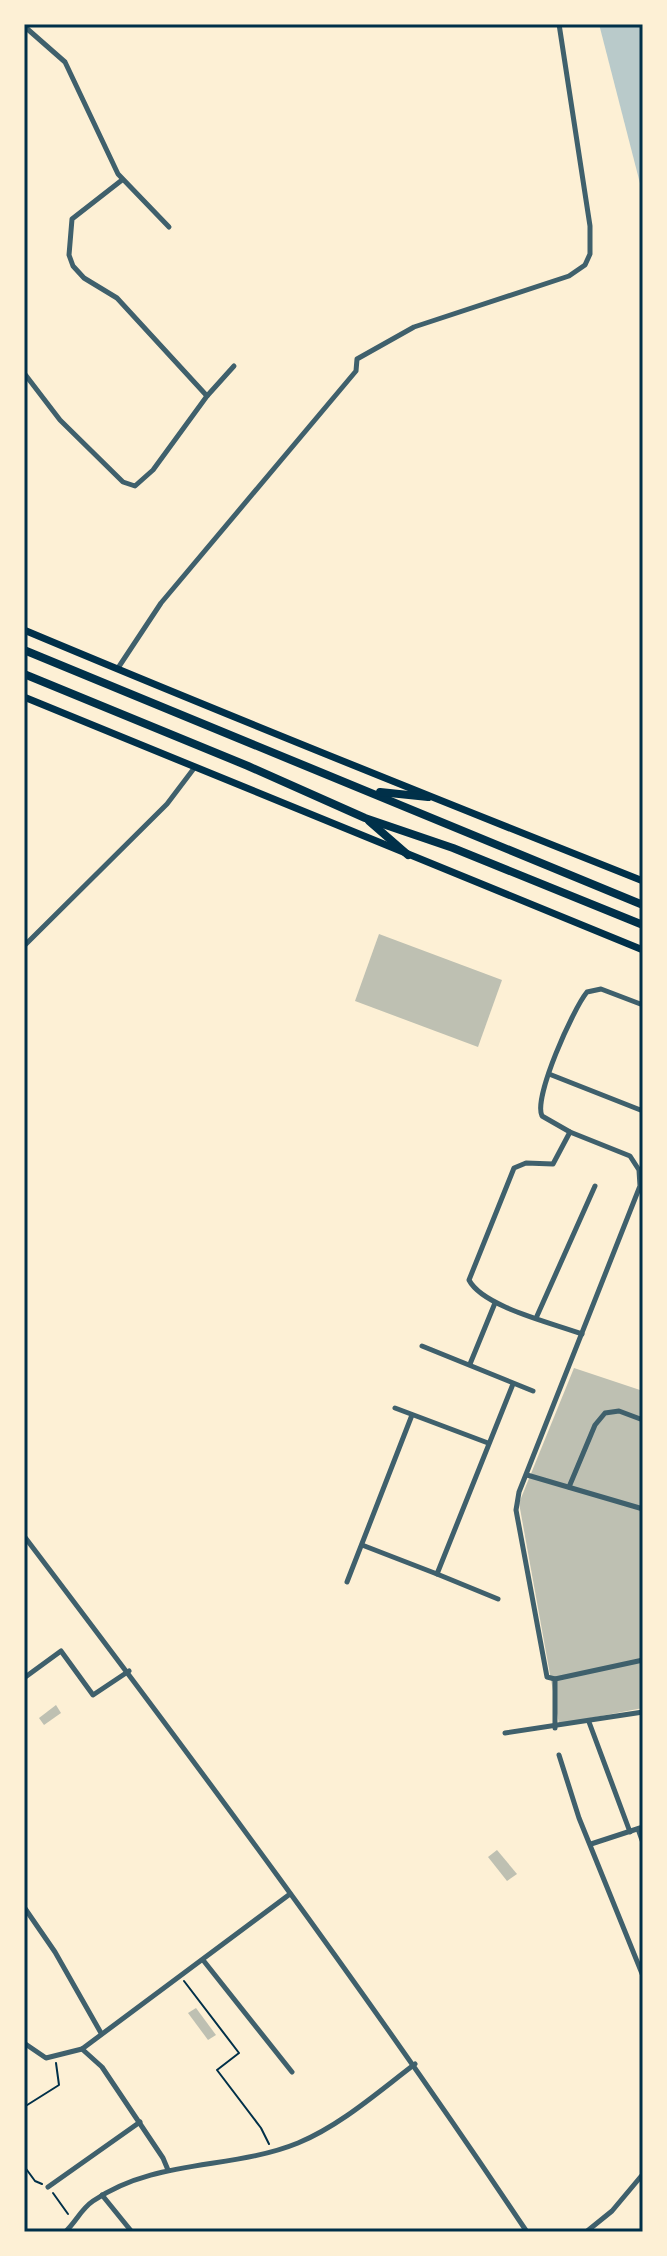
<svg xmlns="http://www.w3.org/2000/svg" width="667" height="2256" font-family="'Source Sans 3',sans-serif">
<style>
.green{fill:#b9caca}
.building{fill:#bec0b2}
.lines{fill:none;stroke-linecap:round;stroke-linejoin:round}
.path{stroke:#003049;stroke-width:2}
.minor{stroke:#3f606c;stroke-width:5}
.secondary{stroke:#003049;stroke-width:7}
.trunk{stroke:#003049;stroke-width:8}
.neatline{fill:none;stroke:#003049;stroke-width:3}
</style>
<rect width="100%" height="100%" fill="#fdf0d5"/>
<path class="green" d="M599 24H643V195Z"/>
<g class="building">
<path d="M379 934 502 980 478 1047 355 1001Z"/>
<path d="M574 1368 643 1391V1708L559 1724 519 1503Z"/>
<path d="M56 1705 61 1713 44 1725 39 1718Z"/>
<path d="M497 1850 517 1874 507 1881 488 1857Z"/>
<path d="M196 2008 216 2035 208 2040 188 2013Z"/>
</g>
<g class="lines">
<g class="path">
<path d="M184 1981 239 2053 217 2070 261 2128 269 2144"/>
<path d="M24 2107 59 2085 56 2063"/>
<path d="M24 2166 35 2181 42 2184"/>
<path d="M53 2193 68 2214"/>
</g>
<g class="minor">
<path d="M24 26 65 62 118 174 169 227"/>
<path d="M122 180 72 219 69 255 73 266 84 278 117 298 207 396"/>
<path d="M24 373 60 420 123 482 135 486 153 470 207 396 234 366"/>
<path d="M118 668 161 603 356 371 357 359 414 327 569 276 585 265 590 254V226L559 24"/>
<path d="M24 946 167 804 195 767"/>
<path d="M643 1005 601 989 587 992C573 1009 533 1098 542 1116L570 1132 630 1156 639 1170 640 1186 519 1492 516 1510 547 1677 555 1679 643 1660"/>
<path d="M549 1074 643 1111"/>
<path d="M570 1132 553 1164 526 1163 514 1168 469 1280C483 1307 553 1323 582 1334"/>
<path d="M537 1316 595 1186"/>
<path d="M422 1346 533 1391"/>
<path d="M470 1364 495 1303"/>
<path d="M395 1408 488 1443"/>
<path d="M527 1475 643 1509"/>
<path d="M569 1487 595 1425 605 1413 619 1411 643 1420"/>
<path d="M24 1536C197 1764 368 1994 527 2232"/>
<path d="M362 1545 437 1574 513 1384"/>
<path d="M437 1574 498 1599"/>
<path d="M347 1582 412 1415"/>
<path d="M24 1678 61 1651 93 1695 129 1671"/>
<path d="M589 1722 630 1832"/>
<path d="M555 1728V1679"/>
<path d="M505 1733 643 1712"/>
<path d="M559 1755 579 1818 643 1976"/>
<path d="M638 1829 643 1843"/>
<path d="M591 1844 643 1827"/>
<path d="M24 1907 55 1952 101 2033"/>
<path d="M203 1960 292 2072"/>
<path d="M24 2043 46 2058 82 2049 290 1894"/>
<path d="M82 2049 102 2067 163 2158 168 2170"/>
<path d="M48 2187 140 2122"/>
<path d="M102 2195 132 2232"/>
<path d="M65 2232C76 2222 81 2209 93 2201 155 2158 232 2170 298 2143 341 2125 378 2092 415 2064"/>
<path d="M586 2232 612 2211 643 2174"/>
</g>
<g class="secondary">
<path d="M24 630C229 716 436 799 643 881"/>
<path d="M24 697 643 950"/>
</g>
<g class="trunk">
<path d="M24 650 643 905"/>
<path d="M24 674 248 766 365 818 453 848 643 925"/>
<path d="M380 792 428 797"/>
<path d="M369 821 408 855"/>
</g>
</g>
<rect width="667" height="2256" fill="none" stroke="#fdf0d5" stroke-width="52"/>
<rect x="26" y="26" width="615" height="2204" class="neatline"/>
</svg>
